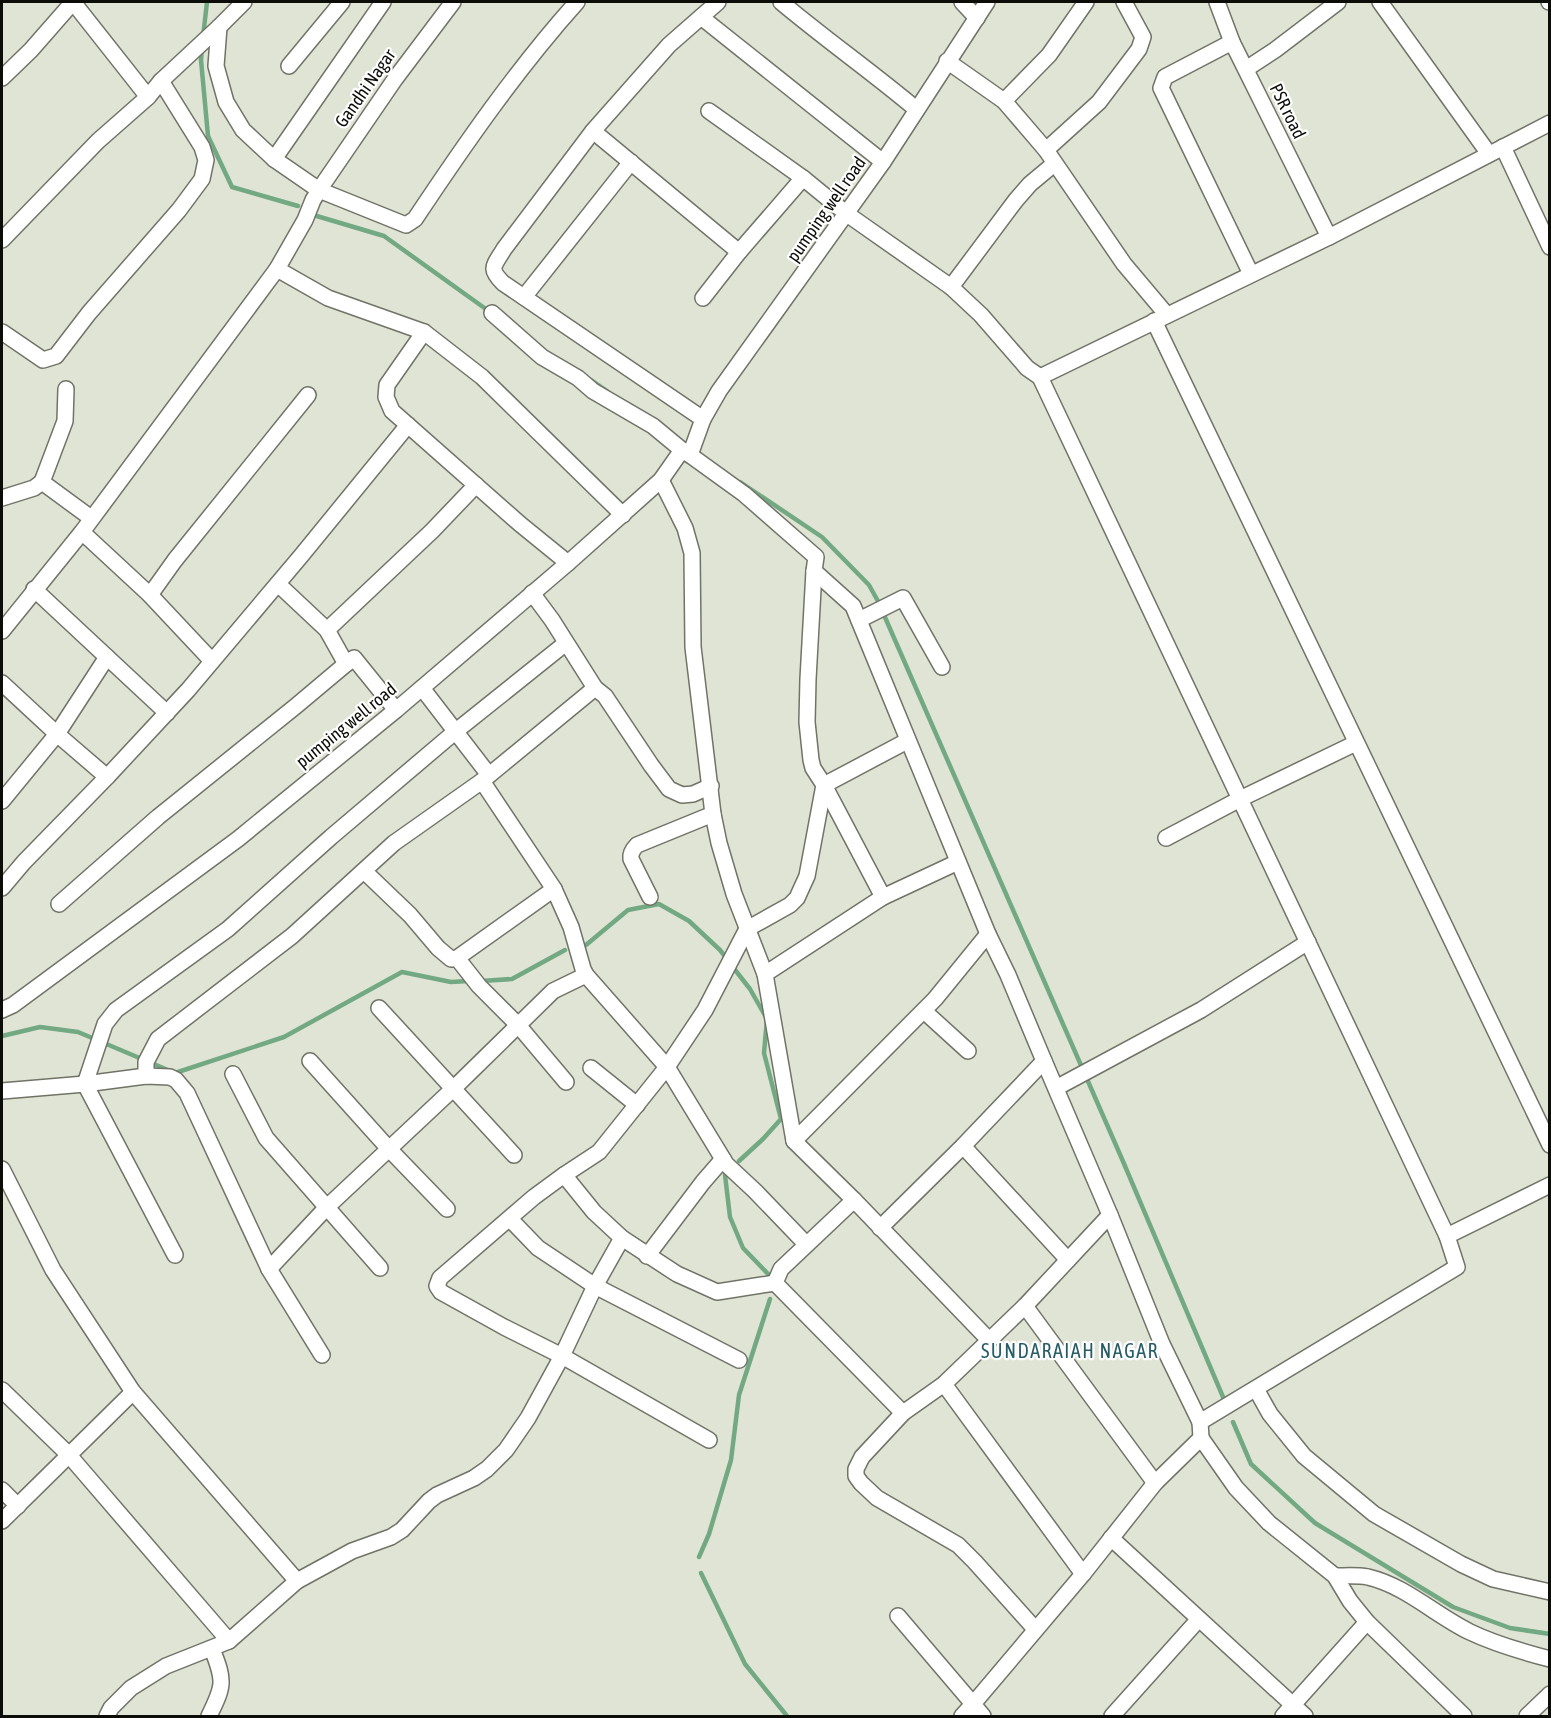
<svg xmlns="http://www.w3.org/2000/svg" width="1551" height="1718" font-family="'Asap Condensed',sans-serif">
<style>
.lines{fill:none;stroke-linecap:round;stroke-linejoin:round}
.stream{stroke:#72a983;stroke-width:4.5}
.minor-casing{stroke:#707366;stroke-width:18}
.minor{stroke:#fff;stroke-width:15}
.labels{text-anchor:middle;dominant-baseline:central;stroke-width:4.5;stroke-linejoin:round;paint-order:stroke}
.street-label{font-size:18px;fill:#0c0d08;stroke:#fff}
.neighbourhood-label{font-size:20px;letter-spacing:1.5px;fill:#255d66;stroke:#fff}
</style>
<rect width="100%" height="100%" fill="#e0e4d5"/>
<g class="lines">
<g class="stream">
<path d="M203 37 207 2"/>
<path d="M202 48 201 60 208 136 232 187 298 206"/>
<path d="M310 214 384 236 490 312"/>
<path d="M591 380 607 391"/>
<path d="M740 482 822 537 869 585 879 603"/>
<path d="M884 615 1122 1159 1226 1404"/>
<path d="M586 945 628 910 659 904 689 921 720 950 727 959"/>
<path d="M732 966 750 989 767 1019 764 1053 781 1119 763 1139 739 1161"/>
<path d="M481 981 512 979 565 950"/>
<path d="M2 1036 40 1027 78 1032 175 1073 284 1037 402 972 451 982 469 981"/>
<path d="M725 1175 730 1217 743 1248 771 1277"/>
<path d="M1233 1422 1251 1464 1315 1523 1453 1607 1510 1628 1550 1634"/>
<path d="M699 1557 709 1534 731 1460 739 1395 770 1299"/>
<path d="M701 1573 745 1664 787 1716"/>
</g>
<defs>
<g id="minor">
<path d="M73 2 148 97"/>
<path d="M781 2C825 39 872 72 916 109"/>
<path d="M962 2 977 18"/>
<path d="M1217 2 1232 42 1329 237"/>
<path d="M1380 2 1489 154"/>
<path d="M1549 2H1550"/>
<path d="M701 17 883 162"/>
<path d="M219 27 216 66 226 102 243 130 274 159 319 190 406 225 415 219C465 144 517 69 577 2"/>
<path d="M1232 42 1165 77 1161 88 1251 274"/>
<path d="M947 61 1004 101 1046 150 1124 264 1167 315"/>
<path d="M289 66 342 2"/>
<path d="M1246 69 1275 50 1338 2"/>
<path d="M2 78 31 50 73 2"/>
<path d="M1004 101 1049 55 1086 2"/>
<path d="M709 111 803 178 847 214 951 287 981 315 1027 368 1040 377 1447 1236 1457 1267 1200 1422 1201 1438 1155 1483 1083 1574 973 1704 983 1716"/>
<path d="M593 131 739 252"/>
<path d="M1503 147 1550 247"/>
<path d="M1046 150 1099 102 1139 49 1143 37 1124 2"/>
<path d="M274 159 383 2"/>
<path d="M2 240 98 141 148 97 161 81 219 27 244 2"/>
<path d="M277 269 328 298 424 332 482 377 623 515"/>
<path d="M951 287 1016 200 1030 184 1054 164"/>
<path d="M524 297 631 162"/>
<path d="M703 298 739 252 803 178"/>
<path d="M492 313 542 357 578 378 593 391 653 426 682 450"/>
<path d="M1154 321 1550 1145"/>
<path d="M2 332 43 360 56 356 89 313 179 210 202 179 206 160 202 147 161 81"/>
<path d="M424 332 387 385 386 397 392 411 520 524 568 563"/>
<path d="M1040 377 1329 237 1550 123"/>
<path d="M703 419 503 283C488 268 494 266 504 249L593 131 669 45 718 2"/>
<path d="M690 455 744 494 816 557 814 571 853 606 988 934 1008 975 1044 1061 1110 1215 1162 1344 1200 1422"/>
<path d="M661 480 685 528 692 553 693 647 713 814 719 843 734 894 765 974 883 897 824 785 907 741"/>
<path d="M42 482 65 421 66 389"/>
<path d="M2 498 34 488 42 482 91 518"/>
<path d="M82 532 150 595 212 661"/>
<path d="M278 584 327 630 346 664 354 658 396 710"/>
<path d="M34 589 167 713"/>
<path d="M532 593 552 620 595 688 605 696 651 765 669 789 682 795 693 794 711 786"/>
<path d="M150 595 175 560 308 395"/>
<path d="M859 620 903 598 942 667"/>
<path d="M327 630 432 531 476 485"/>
<path d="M2 631 82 532 277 269 305 220 313 200 319 190 395 79 453 2"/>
<path d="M2 683 57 734 107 777"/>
<path d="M422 688 489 775"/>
<path d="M482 781 554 889 571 927 583 969 586 975 667 1067 726 1164 755 1191 806 1244"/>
<path d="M2 801 57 734 107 657"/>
<path d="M1166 838 1240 799 1356 743"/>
<path d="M364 871 410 915 438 948 451 959 457 958 554 889"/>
<path d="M2 888 24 862 107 777 188 690 301 556 408 425"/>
<path d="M650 897 631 859C630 853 633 849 637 845L713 814"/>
<path d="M883 897 958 862"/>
<path d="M59 904 158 817 296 706 346 664"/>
<path d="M457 958 479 986 518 1025 566 1082"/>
<path d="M765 974 794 1141 854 1200 989 1340"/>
<path d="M379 1008 514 1155"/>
<path d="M2 1010 13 1005 238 839 396 710 568 563 661 480 682 450 690 455 703 419 719 391 883 162 987 2"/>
<path d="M924 1011 968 1051"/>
<path d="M310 1061 389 1149 447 1209"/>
<path d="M591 1068 637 1105"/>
<path d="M233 1074 266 1138 380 1268"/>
<path d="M146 1076V1062L158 1039 292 936 394 843 482 781 595 688"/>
<path d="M1056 1088 1201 1010 1308 942"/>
<path d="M2 1091 85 1084 146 1076 170 1077 176 1080 187 1093 269 1269 327 1207 454 1088 553 991 586 975"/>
<path d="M794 1141 935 999 988 934"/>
<path d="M963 1146 1068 1260"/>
<path d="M2 1169 53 1270 133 1392 297 1581"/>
<path d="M564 1175 594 1212 622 1238 677 1274 717 1292 775 1283"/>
<path d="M854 1200 781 1269 775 1283 903 1413"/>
<path d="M510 1219 538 1248 595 1286 739 1360"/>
<path d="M880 1228 963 1146 1044 1061"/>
<path d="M1447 1236 1550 1185"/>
<path d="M175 1255 85 1084 105 1024 116 1010 228 929 331 837 456 731 566 643"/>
<path d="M647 1256 703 1182 723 1159"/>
<path d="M269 1269 322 1355"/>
<path d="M1025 1306 1155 1483"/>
<path d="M944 1384 1083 1574"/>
<path d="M1256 1389 1270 1414 1304 1456 1374 1514 1461 1564 1493 1579 1550 1592"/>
<path d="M2 1390 68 1454 229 1641"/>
<path d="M1201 1438 1236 1488 1269 1523 1335 1576 1350 1601 1367 1622 1464 1716"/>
<path d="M709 1440 562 1356 504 1327 441 1292 437 1286 440 1278 534 1197 564 1175 599 1152 667 1067 705 1010 747 929 790 905 797 898 807 876 824 785 813 768 811 760 807 722 808 679 814 571"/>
<path d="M2 1490 18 1506"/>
<path d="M2 1521 133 1392"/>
<path d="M1111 1538 1305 1716"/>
<path d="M1335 1576C1346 1576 1357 1575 1368 1577 1406 1586 1435 1615 1470 1632 1495 1644 1523 1652 1550 1659"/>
<path d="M898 1616 973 1704 962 1716"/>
<path d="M1035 1629 975 1562 958 1545 877 1498 861 1483 856 1476V1469L862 1457 903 1413 944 1384 1025 1306 1110 1215"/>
<path d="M107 1716 111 1708 131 1688 166 1666 229 1641 297 1581 352 1551 391 1537 402 1530 429 1501 437 1495 474 1478 487 1469 506 1450 528 1418 562 1356 595 1286 622 1238"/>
<path d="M209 1716C224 1686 225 1681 212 1649"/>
<path d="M1112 1716 1199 1619"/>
<path d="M1283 1716 1367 1622"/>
<path d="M1527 1716 1550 1694"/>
</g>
</defs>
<use href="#minor" class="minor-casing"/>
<use href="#minor" class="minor"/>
</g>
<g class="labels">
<g class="street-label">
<text transform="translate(365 88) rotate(-55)">Gandhi Nagar</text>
<text transform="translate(1288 111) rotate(64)">PSR road</text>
<text transform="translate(826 209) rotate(-55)">pumping well road</text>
<text transform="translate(346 725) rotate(-39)">pumping well road</text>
</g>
<g class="neighbourhood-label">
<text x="1070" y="1350">SUNDARAIAH NAGAR</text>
</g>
</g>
<rect width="1551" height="1718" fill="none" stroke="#0c0d08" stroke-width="6"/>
</svg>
